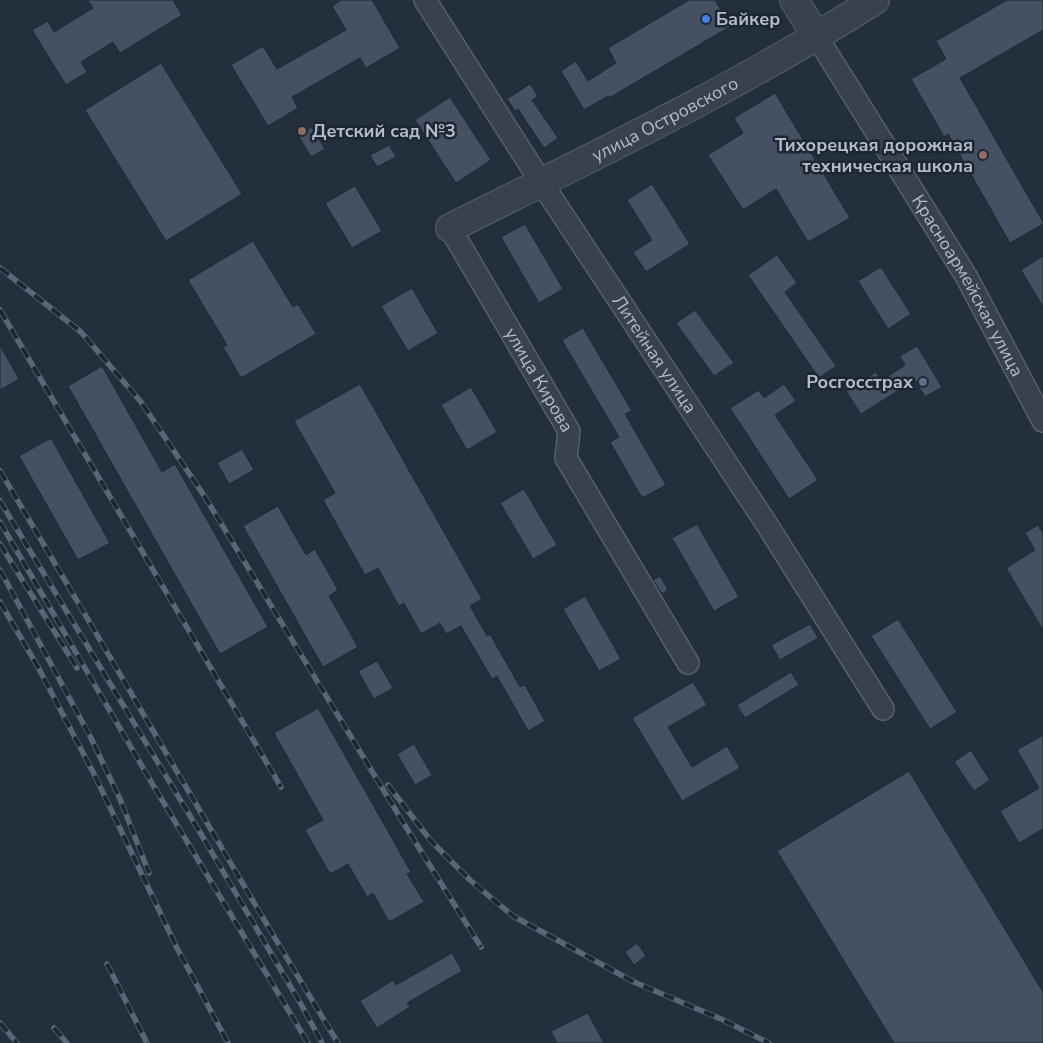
<svg xmlns="http://www.w3.org/2000/svg" width="1043" height="1043" font-family="'Nunito Sans',sans-serif">
<style>
.building{fill:#455162;stroke:#1f2835}
.lines{fill:none;stroke-linecap:round;stroke-linejoin:round}
.minor-casing{stroke:#565f6c;stroke-width:24}
.tertiary-casing{stroke:#565f6c;stroke-width:30}
.minor{stroke:#38414e;stroke-width:21}
.tertiary{stroke:#38414e;stroke-width:28}
.rail-casing{stroke:#5a6575;stroke-width:5.5}
.rail{stroke:#1d2633;stroke-width:4;stroke-dasharray:11;stroke-linecap:butt}
.shop-dot{fill:#3f7fe0;stroke:#1d2633;stroke-width:2}
.education-dot{fill:#8d6e63;stroke:#1d2633;stroke-width:2}
.service-dot{fill:#5c6f8a;stroke:#1d2633;stroke-width:2}
.labels{text-anchor:middle;dominant-baseline:central;stroke-width:5;stroke-linejoin:round;paint-order:stroke}
.poi-label{font-size:18px;font-weight:bold;fill:#b4bcc9;stroke:#1d2633;text-anchor:start}
.street-label{font-size:18px;fill:#b4bcc9;stroke:#1d2633}
</style>
<rect width="100%" height="100%" fill="#242f3e"/>
<g class="building">
<path d="M88 0H173L182 15 120 53 113 42 81 62 87 72 66 85 32 30 48 21 54 32 93 8Z"/>
<path d="M341 0H372L400 48 366 68 360 58 292 97 298 108 268 126 231 65 263 46 277 69 346 30 332 6Z"/>
<path d="M689 0H715L731 26 609 98 608 96 584 110 561 71 576 61 588 81 616 63 608 48Z"/>
<path d="M1007 0H1043V30L960 78 1043 222V224L1010 243 948 134 944 137 911 79 946 59 936 41Z"/>
<path d="M161 63 242 194 166 241 85 110Z"/>
<path d="M530 84 538 96 532 100 558 138 544 148 518 109 515 111 507 99Z"/>
<path d="M775 93 850 218 808 242 776 189 743 210 708 155 743 133 734 118Z"/>
<path d="M450 97 491 160 456 183 415 120Z"/>
<path d="M312 127 325 149 311 157 298 135Z"/>
<path d="M389 145 396 157 377 167 370 155Z"/>
<path d="M652 184 690 244 646 272 633 252 652 240 627 200Z"/>
<path d="M355 186 382 231 352 248 325 203Z"/>
<path d="M525 224 563 289 539 303 501 237Z"/>
<path d="M253 241 293 307 298 304 316 334 241 378 223 347 227 345 188 280Z"/>
<path d="M777 255 797 283 785 292 836 366 819 378 748 275Z"/>
<path d="M1043 256V307L1021 270Z"/>
<path d="M881 267 911 314 888 329 858 281Z"/>
<path d="M412 288 438 333 408 351 381 306Z"/>
<path d="M695 310 734 363 714 376 676 323Z"/>
<path d="M583 328 632 411 625 414 666 485 642 498 610 442 619 437 562 340Z"/>
<path d="M0 345 19 379 0 390Z"/>
<path d="M917 346 942 387 925 397 915 380 861 414 846 391 876 372 881 381 905 365 900 356Z"/>
<path d="M102 366 162 472 175 464 268 627 220 654 68 386Z"/>
<path d="M360 384 482 599 470 606 487 636 490 634 520 687 525 685 545 721 528 731 497 676 492 679 461 626 446 634 440 623 421 634 404 603 399 606 378 568 365 575 323 500 335 493 294 421Z"/>
<path d="M784 384 796 401 775 415 818 480 789 499 730 408 759 390 764 398Z"/>
<path d="M471 387 497 432 467 450 441 405Z"/>
<path d="M51 438 110 543 78 560 19 456Z"/>
<path d="M242 449 254 470 229 484 217 463Z"/>
<path d="M524 489 557 545 533 559 500 503Z"/>
<path d="M278 506 306 555 315 549 338 590 329 596 358 647 323 667 243 526Z"/>
<path d="M697 524 739 597 714 611 672 538Z"/>
<path d="M1038 525 1043 533V630L1006 568 1035 550 1025 533Z"/>
<path d="M660 576 668 590 662 594 653 580Z"/>
<path d="M585 596 621 659 599 671 563 609Z"/>
<path d="M898 619 957 712 930 729 871 636Z"/>
<path d="M810 624 818 638 780 660 771 645Z"/>
<path d="M377 661 393 688 374 699 358 671Z"/>
<path d="M791 672 799 685 745 718 737 705Z"/>
<path d="M693 682 707 705 668 727 692 767 727 746 740 768 682 801 632 718Z"/>
<path d="M318 708 411 872 407 874 424 902 389 922 373 893 367 897 348 864 330 874 305 830 323 820 274 733Z"/>
<path d="M1043 735V829L1019 843 1000 811 1039 788 1017 750Z"/>
<path d="M414 744 432 775 415 785 397 754Z"/>
<path d="M971 750 990 780 974 791 954 762Z"/>
<path d="M909 771 1043 992V1043H894L777 851Z"/>
<path d="M637 943 646 956 634 965 625 952Z"/>
<path d="M452 953 462 971 407 1003 410 1007 377 1028 360 1001 393 980 396 985Z"/>
<path d="M588 1013 604 1043H557L551 1031Z"/>
</g>
<g class="lines">
<defs>
<g id="minor">
<path id="s1" d="M425 0 541 182 766 523 883 709"/>
<path id="s2" d="M817 37 966 276 1043 421"/>
<path id="s3" d="M450 228 569 431 566 458 688 663"/>
</g>
<g id="tertiary">
<path d="M794 0 817 37"/>
<path id="s4" d="M450 228C594 156 739 87 875 0"/>
</g>
</defs>
<use href="#minor" class="minor-casing"/>
<use href="#tertiary" class="tertiary-casing"/>
<use href="#minor" class="minor"/>
<use href="#tertiary" class="tertiary"/>
<defs>
<g id="rail">
<path d="M0 268 81 332 141 402 205 497 409 832 481 947"/>
<path d="M0 310 281 787"/>
<path d="M0 471C114 661 223 854 338 1043"/>
<path d="M0 501 204 839 302 1006 322 1043"/>
<path d="M0 522 153 785 308 1043"/>
<path d="M0 544 77 668"/>
<path d="M0 570 91 738 120 799 149 873"/>
<path d="M0 602 38 667 94 774 177 948 228 1043"/>
<path d="M388 785 431 841 471 881 513 916 634 982 721 1019 769 1043"/>
<path d="M107 964 147 1043"/>
<path d="M0 1023 17 1043"/>
<path d="M54 1028 67 1043"/>
</g>
</defs>
<use href="#rail" class="rail-casing"/>
<use href="#rail" class="rail"/>
</g>
<circle class="shop-dot" cx="706" cy="19" r="5"/>
<g class="education-dot">
<circle cx="302" cy="131" r="5"/>
<circle cx="983" cy="155" r="5"/>
</g>
<circle class="service-dot" cx="923" cy="382" r="5"/>
<g class="labels">
<g class="poi-label">
<text x="716" y="19">Байкер</text>
<text x="312" y="131">Детский сад №3</text>
<text x="973" y="145" text-anchor="end">Тихорецкая дорожная<tspan x="973" dy="21">техническая школа</tspan></text>
<text x="913" y="382" text-anchor="end">Росгосстрах</text>
</g>
<g class="street-label">
<text stroke="none"><textPath href="#s4" startOffset="241">улица Островского</textPath></text>
<text stroke="none"><textPath href="#s2" startOffset="291">Красноармейская улица</textPath></text>
<text stroke="none"><textPath href="#s1" startOffset="422">Литейная улица</textPath></text>
<text stroke="none"><textPath href="#s3" startOffset="176">улица Кирова</textPath></text>
</g>
</g>
</svg>
